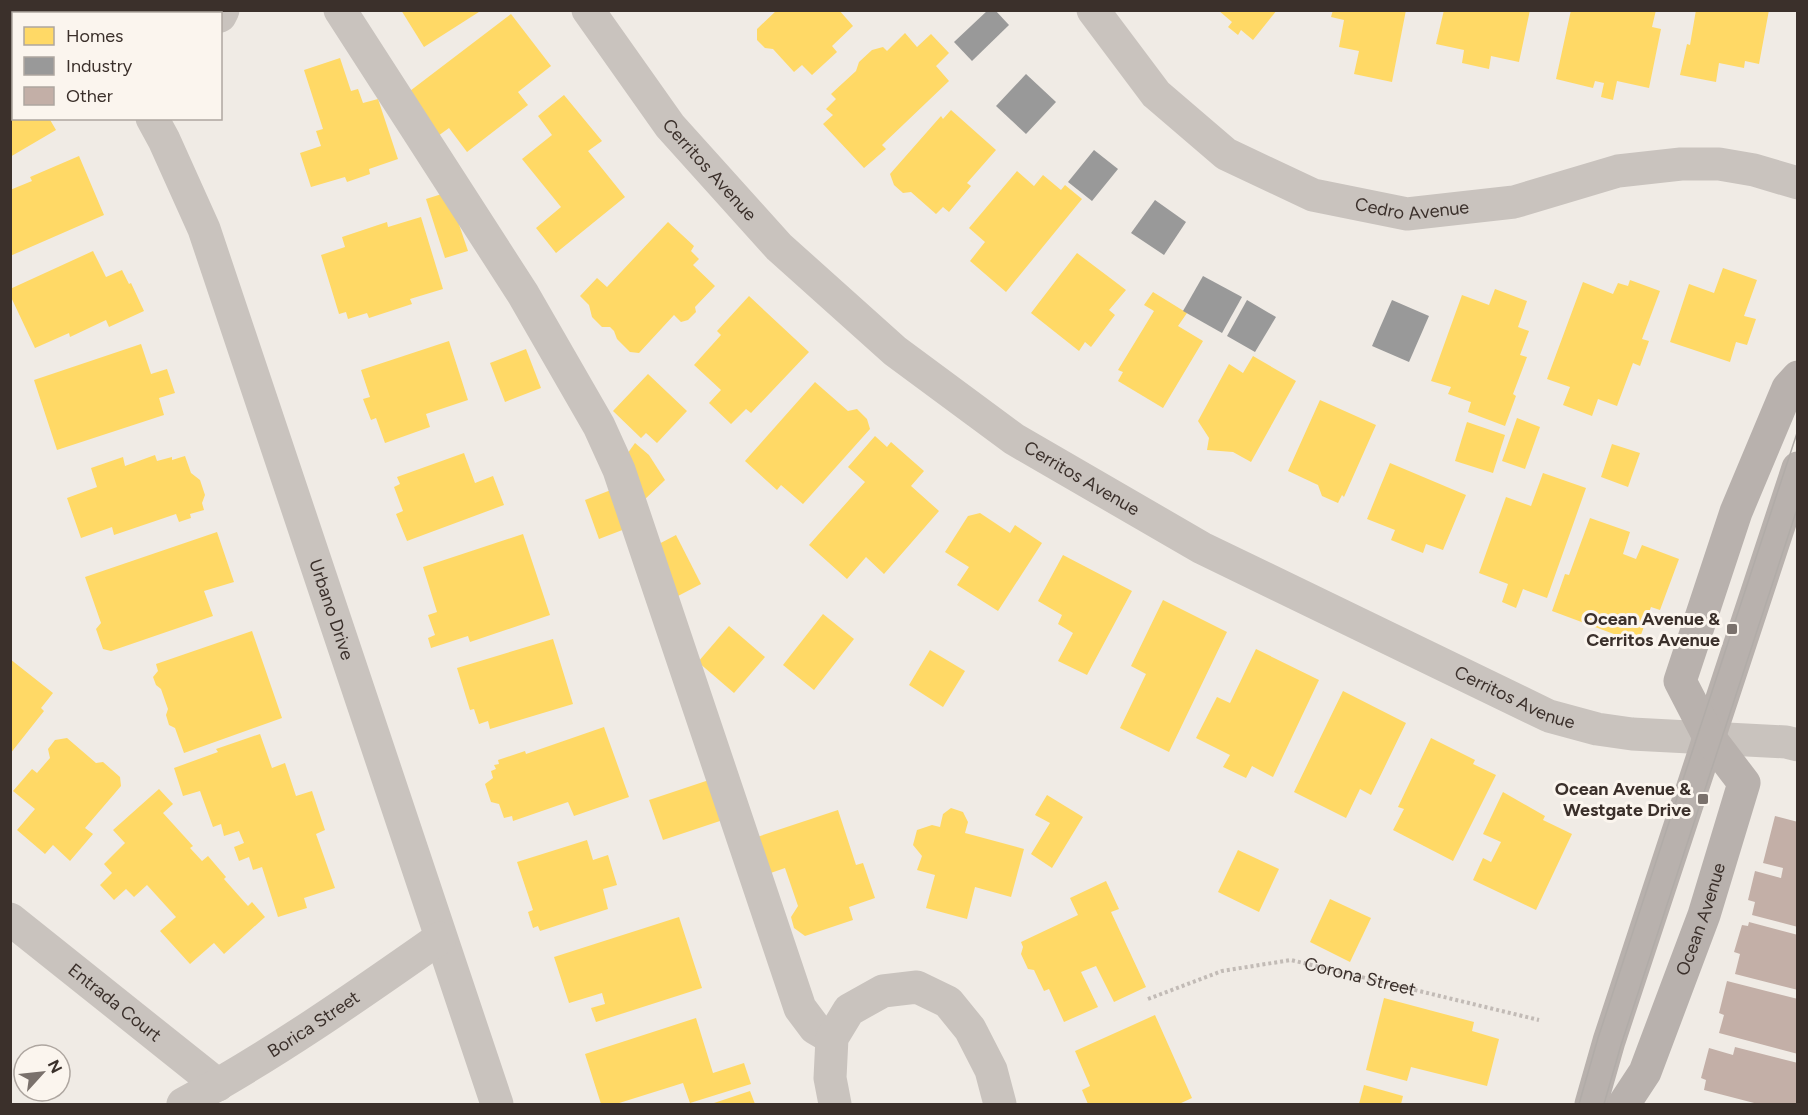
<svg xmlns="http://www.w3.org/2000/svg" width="1808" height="1115" font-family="Figtree,sans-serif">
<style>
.homes{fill:#ffd966}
.industry{fill:#999}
.building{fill:#c3afa7}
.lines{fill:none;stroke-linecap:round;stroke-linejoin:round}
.path{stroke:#c2bbb6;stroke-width:4;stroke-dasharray:3 3;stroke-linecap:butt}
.minor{stroke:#c9c3be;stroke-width:33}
.major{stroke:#b8b1ad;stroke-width:33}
.tram{stroke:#b1aca8;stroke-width:1.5}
.poi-dot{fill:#7a716c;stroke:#fbf5ee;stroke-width:2}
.labels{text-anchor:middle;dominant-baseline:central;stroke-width:6;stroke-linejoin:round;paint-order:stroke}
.street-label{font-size:18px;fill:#3b302b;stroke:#fbf5ee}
.poi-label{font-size:18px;font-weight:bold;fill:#3b302b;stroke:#fbf5ee;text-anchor:end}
</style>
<rect width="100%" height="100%" fill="#f0ebe5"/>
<g class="homes">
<path d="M401 10H482L424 47Z"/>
<path d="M777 10H839L853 26 832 46 837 52 812 75 802 65 794 72 773 49 765 48 757 40V29Z"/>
<path d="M1218 10H1277L1253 40 1241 30 1238 35 1228 27 1232 22Z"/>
<path d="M1333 10H1406L1392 82 1354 74 1359 51 1339 47 1344 20 1331 17Z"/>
<path d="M1444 10H1530L1519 62 1491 56 1489 69 1462 63 1464 50 1436 44Z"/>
<path d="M1571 10H1656L1652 27 1661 29 1649 88 1617 81 1613 100 1601 97 1604 83 1595 81 1593 88 1556 79Z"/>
<path d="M1696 10H1769L1759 64 1745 61 1744 68 1719 63 1716 82 1680 75 1687 44 1690 45Z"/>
<path d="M511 14 551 66 518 92 528 105 467 152 449 128 438 136 406 94Z"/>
<path d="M905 33 917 47 931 34 949 53 936 66 949 81 882 145 886 149 864 168 823 124 833 115 826 109 836 99 831 94 856 71 859 62 872 50 883 47 887 51Z"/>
<path d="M340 58 351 91 358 89 363 103 378 99 398 159 369 169 370 174 347 182 345 177 311 187 300 153 321 146 316 131 323 129 304 70Z"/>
<path d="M14 86V118H49L56 130 10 157V88Z"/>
<path d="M564 95 602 141 588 151 625 197 556 253 536 228 561 207 522 159 552 135 538 116Z"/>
<path d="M951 110 996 150 967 183 971 186 949 212 943 207 936 214 911 192 903 193 894 185 890 174 941 116 943 119Z"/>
<path d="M79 156 104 215 10 256V190L32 181 30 177Z"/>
<path d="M1017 171 1034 186 1043 175 1061 190 1065 185 1082 199 1006 292 970 261 985 242 969 228Z"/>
<path d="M448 192 468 251 445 258 426 199Z"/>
<path d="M421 217 443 289 410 299 412 304 369 318 367 313 348 319 346 312 339 314 321 255 345 247 342 237 387 222 388 227Z"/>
<path d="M668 222 694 246 691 251 699 259 693 265 715 286 695 307 696 312 688 320 681 322 674 315 639 353 630 352 617 339 614 331 610 327H602L592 317 589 305 580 296 597 278 607 287Z"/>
<path d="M93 251 106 277 122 270 129 284 131 283 144 311 109 327 106 320 70 337 69 333 35 348 10 295V289Z"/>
<path d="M1077 253 1126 290 1109 310 1115 315 1091 347 1085 342 1079 351 1031 313Z"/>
<path d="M1723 268 1757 280 1744 316 1756 319 1747 345 1736 342 1730 362 1670 342 1689 284 1714 293Z"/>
<path d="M1630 280 1660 291 1642 339 1649 341 1640 366 1633 363 1617 406 1598 399 1592 416 1563 405 1570 387 1547 379 1583 282 1613 294 1618 283 1628 286Z"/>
<path d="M1495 289 1527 301 1518 327 1529 331 1520 355 1527 357 1513 394 1516 396 1505 426 1468 412 1471 402 1448 394 1451 387 1431 381 1462 295 1489 305Z"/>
<path d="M1153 292 1187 313 1178 326 1203 341 1163 408 1118 381 1123 372 1118 370 1154 311 1144 305Z"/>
<path d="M749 296 809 352 751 413 746 409 731 424 709 403 721 390 694 365 721 335 717 331Z"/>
<path d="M449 341 468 400 426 414 430 427 385 443 376 418 371 420 363 399 370 397 361 370Z"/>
<path d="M141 344 151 374 167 369 175 393 159 398 164 415 57 450 34 380Z"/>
<path d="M526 349 541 388 505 402 490 363Z"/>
<path d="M1253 356 1296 381 1251 462 1233 452 1207 450 1209 438 1198 421 1229 364 1243 373Z"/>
<path d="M648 374 687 411 657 443 646 433 641 438 613 411Z"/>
<path d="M815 382 848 411 857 409 867 419 870 429 803 504 781 485 777 490 745 461Z"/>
<path d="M1320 400 1376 425 1344 497 1342 495 1338 503 1322 496 1318 485 1288 471Z"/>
<path d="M1517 418 1540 427 1525 469 1502 461Z"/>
<path d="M1467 422 1505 435 1493 473 1455 461Z"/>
<path d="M875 436 887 447 891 442 924 471 911 486 939 511 884 574 866 557 847 579 809 545 865 482 848 467Z"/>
<path d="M635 443 649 455 665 480 642 502 622 461Z"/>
<path d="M1612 444 1640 453 1628 487 1601 477Z"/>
<path d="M464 453 475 483 493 476 504 505 407 541 396 514 403 511 394 487 400 484 397 477Z"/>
<path d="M155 455 157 461 172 457V460L185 456 191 473 200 480 205 495 202 503 204 510 190 514 191 518 179 522 176 514 114 535 112 527 81 538 67 498 97 487 91 468 123 457 125 466Z"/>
<path d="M1390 463 1466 495 1443 550 1426 544 1423 553 1391 540 1395 530 1367 519Z"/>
<path d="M1543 473 1586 488 1547 598 1523 589 1516 608 1502 602 1508 584 1479 573 1506 497 1531 506Z"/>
<path d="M611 490 625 529 599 539 585 500Z"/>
<path d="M980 513 1010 533 1015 525 1042 543 998 611 957 585 969 567 945 552 968 516Z"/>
<path d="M1590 518 1630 532 1623 554 1636 559 1642 545 1679 559 1660 610 1651 607 1638 643 1552 611 1565 574 1569 575Z"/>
<path d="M217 532 234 582 204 591 213 616 111 651 103 649 96 629 101 623 85 577Z"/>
<path d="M523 534 550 615 470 642 468 636 431 648 428 638 435 635 428 615 437 612 423 567Z"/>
<path d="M676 535 701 584 678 596 653 547Z"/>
<path d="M1063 555 1132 591 1087 675 1058 661 1073 633 1058 624 1062 615 1038 601Z"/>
<path d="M1163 600 1227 632 1169 752 1120 728 1146 674 1131 666Z"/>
<path d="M823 614 854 639 814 690 783 665Z"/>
<path d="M729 626 765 657 734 693 698 662Z"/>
<path d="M252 631 282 718 184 753 175 728 169 725 166 715 168 709 161 689 156 685 153 677 158 671 156 664Z"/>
<path d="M553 639 573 704 490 729 488 721 479 724 474 709 470 710 457 668Z"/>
<path d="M1256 649 1319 680 1273 777 1252 766 1246 778 1223 767 1230 755 1196 738 1217 697 1230 703Z"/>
<path d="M930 650 965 671 943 707 909 685Z"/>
<path d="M10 659 53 693 41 708 44 711 10 754Z"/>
<path d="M1343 691 1406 723 1371 795 1360 789 1346 818 1294 792Z"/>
<path d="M604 727 629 797 574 816 568 802 513 821 512 816 504 818 499 804 491 802 485 784 493 778 491 771 496 769 494 765 499 764 498 760 525 751 526 754Z"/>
<path d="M260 734 272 768 285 763 296 796 312 791 325 830 316 834 335 888 304 898 307 908 278 917 262 867 253 870 249 857 239 861 234 847 244 843 239 831 224 836 221 824 213 827 200 791 183 796 174 768 218 752 216 749Z"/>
<path d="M67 738 96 763 103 762 120 777 121 786 85 828 93 834 70 861 53 845 45 854 17 830 35 809 13 791 32 769 37 773 50 758 48 749 55 740Z"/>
<path d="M1431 738 1475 760 1473 764 1496 775 1453 861 1393 830 1404 809 1398 807Z"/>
<path d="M709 780 723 820 663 840 649 800Z"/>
<path d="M159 789 173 804 163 813 193 846 190 848 202 861 208 856 226 877 224 879 248 906 252 902 265 917 224 954 214 943 190 964 160 931 176 917 147 885 134 897 126 889 114 900 100 885 112 873 104 864 125 843 113 830Z"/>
<path d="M1503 792 1545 816 1543 820 1572 834 1536 910 1473 880 1483 858 1491 862 1501 842 1483 834Z"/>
<path d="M1047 795 1083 817 1052 868 1031 854 1050 823 1035 815Z"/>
<path d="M951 808 963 812 968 822 965 833 1024 849 1011 897 975 887 967 919 926 908 935 875 917 870 922 856 913 845 917 830 932 825 940 827 943 814Z"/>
<path d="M838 810 856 865 863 863 875 898 849 907 853 920 805 936 794 928 791 917 798 906 785 868 765 875 754 838Z"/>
<path d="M587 840 593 860 608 855 617 885 603 889 608 909 540 931 538 926 533 928 528 912 533 910 517 862Z"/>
<path d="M1238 850 1279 869 1259 912 1218 892Z"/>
<path d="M1106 881 1119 909 1111 912 1146 987 1114 1002 1096 966 1081 972 1098 1007 1064 1022 1049 989 1044 991 1034 970 1028 969 1021 954 1023 947 1021 942 1078 915 1070 898Z"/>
<path d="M1330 899 1371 918 1350 962 1310 942Z"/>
<path d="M679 917 702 988 596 1022 591 1008 605 1004 602 993 569 1003 554 957Z"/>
<path d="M1384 998 1474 1022 1472 1031 1499 1039 1487 1086 1411 1067 1407 1081 1366 1070Z"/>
<path d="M1155 1015 1192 1098 1179 1104H1088L1082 1090 1090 1086 1075 1051Z"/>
<path d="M696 1018 713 1073 744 1063 751 1084 690 1103 683 1083 616 1104H601L585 1054Z"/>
<path d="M1364 1085 1403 1096 1401 1104H1359Z"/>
<path d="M750 1091 755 1104H711Z"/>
</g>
<g class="industry">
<path d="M988 10H995L1009 25 972 61 954 42Z"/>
<path d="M1026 74 1056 102 1026 134 996 106Z"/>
<path d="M1094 150 1118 169 1092 201 1068 182Z"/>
<path d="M1155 200 1186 222 1164 255 1131 233Z"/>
<path d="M1203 276 1242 297 1222 333 1183 311Z"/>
<path d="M1247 300 1276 317 1255 352 1227 336Z"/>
<path d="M1392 300 1429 316 1409 362 1372 346Z"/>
</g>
<g class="building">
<path d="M1775 816 1798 822V927L1752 915 1755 902 1748 900 1755 871 1781 878 1783 868 1763 863Z"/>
<path d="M1749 922 1798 935V990L1735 974 1740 954 1734 952 1742 925 1748 926Z"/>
<path d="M1727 981 1798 999V1054L1719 1033 1724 1015 1719 1013Z"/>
<path d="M1735 1047 1798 1063V1104H1758L1704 1090 1706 1080 1701 1078 1709 1048 1733 1055Z"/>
</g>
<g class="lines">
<path class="path" id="s1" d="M1148 999 1222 971 1291 960 1539 1020"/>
<g class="minor">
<path d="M81 10 83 14"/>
<path d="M340 10 523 294 599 426 619 470 800 1008 815 1028 832 1038"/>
<path id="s2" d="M588 10 670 126 779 247 895 351 1014 439 1202 548 1549 716 1597 729 1632 734 1786 742 1798 745"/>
<path id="s3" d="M1093 10 1156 94 1226 154 1313 195 1407 214 1514 202 1618 171 1681 164H1719L1754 170 1798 183"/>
<path d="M220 16 223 10"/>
<path id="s4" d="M152 118 164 140 204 229 497 1104"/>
<path id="s5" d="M10 919 218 1085"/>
<path id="s6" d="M183 1104C273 1055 356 997 440 938"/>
<path d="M835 1104 830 1078 832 1038 849 1010 883 991 917 987 948 1002 970 1029 991 1070 1000 1104"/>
</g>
<g class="major">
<path d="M1591 1104 1609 1041 1798 468"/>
<path id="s7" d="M1624 1104 1645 1072 1704 915 1744 783 1709 737 1680 681 1736 512 1788 388 1798 377"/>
</g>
<g class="tram">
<path d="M1579 1104 1598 1038 1798 430"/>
<path d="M1604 1104 1621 1045 1798 506"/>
</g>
</g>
<g class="poi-dot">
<rect x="1726" y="623" width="12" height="12" rx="3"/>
<rect x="1697" y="793" width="12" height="12" rx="3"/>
</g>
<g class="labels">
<g class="street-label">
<text stroke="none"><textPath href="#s2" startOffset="201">Cerritos Avenue</textPath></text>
<text stroke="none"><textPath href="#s3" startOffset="394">Cedro Avenue</textPath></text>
<text stroke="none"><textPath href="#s2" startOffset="687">Cerritos Avenue</textPath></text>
<text stroke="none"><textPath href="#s4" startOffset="524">Urbano Drive</textPath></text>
<text stroke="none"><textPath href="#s2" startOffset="1173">Cerritos Avenue</textPath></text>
<text stroke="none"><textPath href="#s7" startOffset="201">Ocean Avenue</textPath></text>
<text stroke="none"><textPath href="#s1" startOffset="220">Corona Street</textPath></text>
<text stroke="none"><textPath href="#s5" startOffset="134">Entrada Court</textPath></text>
<text stroke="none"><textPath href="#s6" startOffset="153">Borica Street</textPath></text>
</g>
<g class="poi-label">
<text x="1720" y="619">Ocean Avenue &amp;<tspan x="1720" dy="21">Cerritos Avenue</tspan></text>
<text x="1691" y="789">Ocean Avenue &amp;<tspan x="1691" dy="21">Westgate Drive</tspan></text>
</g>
</g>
<rect width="1808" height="1115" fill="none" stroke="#3b302b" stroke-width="24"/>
<rect x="12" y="12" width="210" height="108" fill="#fbf5ee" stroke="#aea6a0" stroke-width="1.5"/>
<rect x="24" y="27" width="30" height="18" fill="#ffd966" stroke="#aea6a0" stroke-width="1.5"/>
<text x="66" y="42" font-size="18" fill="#3b302b">Homes</text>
<rect x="24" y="57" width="30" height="18" fill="#999999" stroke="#aea6a0" stroke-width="1.5"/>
<text x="66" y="72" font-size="18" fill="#3b302b">Industry</text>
<rect x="24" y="87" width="30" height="18" fill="#c3afa7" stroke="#aea6a0" stroke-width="1.5"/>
<text x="66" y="102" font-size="18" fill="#3b302b">Other</text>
<g transform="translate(42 1073) rotate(63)"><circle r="28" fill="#fbf5ee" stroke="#aea6a0" stroke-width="1.5"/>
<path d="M0-4.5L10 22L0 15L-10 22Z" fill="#7a716c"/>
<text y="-9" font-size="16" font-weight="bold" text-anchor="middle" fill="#3b302b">N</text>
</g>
</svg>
